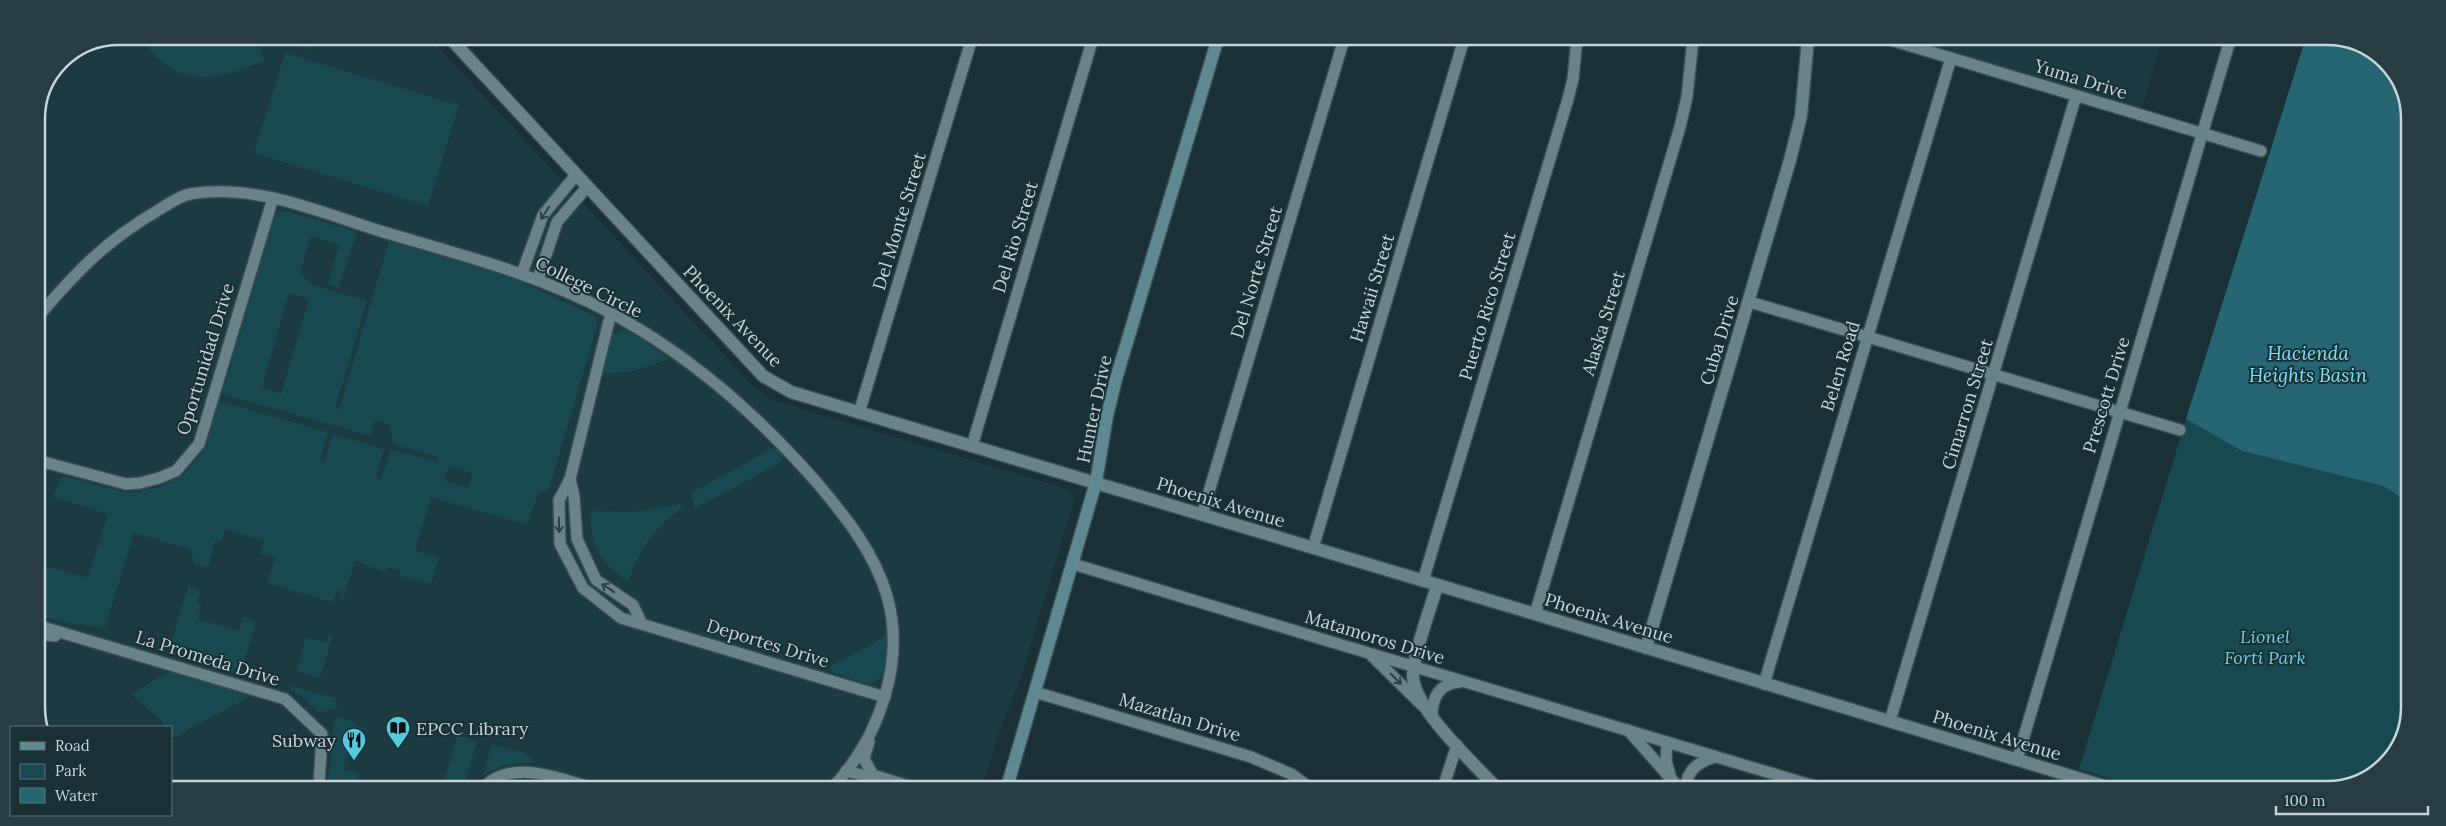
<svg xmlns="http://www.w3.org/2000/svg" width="2446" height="826" font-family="Lora,serif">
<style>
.built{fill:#1b3b41}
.green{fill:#184850;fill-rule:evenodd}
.water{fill:#256672}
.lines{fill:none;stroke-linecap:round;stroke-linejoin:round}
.minor-casing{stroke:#394d51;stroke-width:14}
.tertiary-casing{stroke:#394d51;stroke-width:15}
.secondary-casing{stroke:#394d51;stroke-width:15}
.minor{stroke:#6a8388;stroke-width:11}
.tertiary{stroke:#6a8388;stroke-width:12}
.secondary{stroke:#5e8991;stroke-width:12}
.oneway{stroke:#294145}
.labels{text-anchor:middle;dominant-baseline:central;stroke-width:4;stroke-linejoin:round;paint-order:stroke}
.street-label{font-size:18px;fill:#c8d5d8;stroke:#193034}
.park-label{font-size:18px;font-style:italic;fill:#6bcfe3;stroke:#193034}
.poi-label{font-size:18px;fill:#c8d5d8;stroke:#193034;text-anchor:start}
.water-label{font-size:19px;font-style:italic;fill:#7ce0f3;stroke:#193034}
.rim{fill:none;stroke:#c8d5d8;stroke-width:2.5}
</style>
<rect width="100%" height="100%" fill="#193034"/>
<g class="built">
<path d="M119 36 429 37 753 386 772 400 1064 488 1071 493 1074 500 1022 675 999 733 982 787 171 786V727H42L36 713V114L61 60Z"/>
<path d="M1915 40H2162L2142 108Z"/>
</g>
<g class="green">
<path d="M141 36 255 37 265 60C216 82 172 90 141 36Z"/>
<path d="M296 37H326L305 50Z"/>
<path d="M285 53 459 105 428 206 254 153Z"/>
<path d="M277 212H289L357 232 338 288 328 284 339 245 311 236 300 273 313 285 367 301 335 409 339 410 389 241 509 276 592 315 596 319 597 326 549 489 538 494 527 525 431 497 415 551 439 558 431 584 400 576 401 571 387 567 385 572 355 561 343 601 339 600 342 592 337 590 333 603 267 583 275 558 261 554 264 541 225 529 221 542 215 541 208 568 194 564 191 550 134 533 105 628 75 624 36 616V563L88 578 108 514 53 497 62 476 129 493 163 486 184 474 202 453 219 401 328 432 320 462 324 463 333 434 384 449 376 478 381 479 391 449 437 462 438 457 393 444 390 425 375 420 370 436 222 394 273 220ZM289 293 309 299 281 394 262 387ZM449 466 473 473 468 487 444 480Z"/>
<path d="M622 329 630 330 669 359 630 372 603 373 600 371 611 335Z"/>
<path d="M2186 419 2242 451 2383 486 2407 501 2405 734 2377 773 2328 790 2143 789 2079 769Z"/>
<path d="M773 448 777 449 783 455 781 462 695 509 691 493Z"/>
<path d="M681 504 682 507C655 528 639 550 628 582 600 562 590 546 591 511L633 512Z"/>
<path d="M188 586 201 591 197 603 201 605 198 619 239 631 243 617 256 621 242 670C231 675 226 667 216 663 204 658 186 652 173 655L175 647 170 646Z"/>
<path d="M329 634 333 635 320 678 297 671 306 637 327 643Z"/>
<path d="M886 636C886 652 889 680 869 684L833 673 829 667Z"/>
<path d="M170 671 251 696 171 739V727H160L164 723 131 694Z"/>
<path d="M291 685 334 698 338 707 319 713 302 696 290 690Z"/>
<path d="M336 716 357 723 356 725 363 727 353 759 347 757 343 769 359 774 357 780 376 786H326C334 762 329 739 336 716Z"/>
<path d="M457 735 477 741 464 786H443Z"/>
<path d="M492 744 521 752 538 762 503 765 483 775Z"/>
</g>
<path class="water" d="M2305 40C2320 40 2338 37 2352 41 2375 45 2402 93 2410 113L2407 501 2383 486 2242 451 2186 419Z"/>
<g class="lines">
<defs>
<g id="minor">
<path d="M1891 40 2261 151"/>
<path d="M522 273 543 215 576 175"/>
<path d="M538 279 557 222 587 187"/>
<path d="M1750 302 2180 430"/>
<path d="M611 313 570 479 559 500 560 544 583 588 621 618 885 697"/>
<path d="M36 319C76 272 104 242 157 211 167 205 179 196 190 194 254 183 320 212 380 231 458 254 538 274 611 313 691 356 759 416 818 484 846 517 875 554 887 596 906 662 879 738 833 787"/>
<path d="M859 413 972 38"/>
<path d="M972 446 1093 38"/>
<path d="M36 460 126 484 140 483 159 478 176 471 199 444 273 198"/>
<path d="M570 479 574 496 577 539 596 580 633 605 641 622"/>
<path d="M1202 515 1344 39"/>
<path d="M1313 548 1464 39"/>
<path d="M1073 564C1323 640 1574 714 1824 789"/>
<path d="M1423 581 1568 99 1573 79 1577 39"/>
<path d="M1535 614 1680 127 1687 97 1693 39"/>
<path d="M36 625 285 699 322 734 319 786"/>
<path d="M36 634 55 636"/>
<path d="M1372 656 1423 706"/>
<path d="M1764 684 1951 58"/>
<path d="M1035 692 1251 757 1291 774 1310 788"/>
<path d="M1432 716C1432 698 1439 683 1460 682"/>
<path d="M1890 721 2076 96"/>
<path d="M1628 730 1680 789"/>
<path d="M869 742 864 759 873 775 911 787"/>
<path d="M1667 742 1666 761 1670 775"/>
<path d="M2017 760 2230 40"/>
<path d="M846 771 879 779"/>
<path d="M837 783 851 787"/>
<path d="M485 786C512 760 556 777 586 786"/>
<path d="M1443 788 1457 745"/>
<path d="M1686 789C1686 770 1699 761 1716 757"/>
</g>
<g id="tertiary">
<path d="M449 37 763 376 791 392 1535 614 2114 789"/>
<path d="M1437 586C1430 610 1414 652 1413 675 1412 707 1475 765 1497 788"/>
<path d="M1646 648 1790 160 1801 116 1808 39"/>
</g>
<path id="secondary" d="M1007 787 1096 482 1107 416 1116 379 1218 38"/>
</defs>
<use href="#minor" class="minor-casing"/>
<use href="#tertiary" class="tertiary-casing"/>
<use href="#secondary" class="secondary-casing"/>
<use href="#minor" class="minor"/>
<use href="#tertiary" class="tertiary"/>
<use href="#secondary" class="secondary"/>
</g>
<defs><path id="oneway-shaft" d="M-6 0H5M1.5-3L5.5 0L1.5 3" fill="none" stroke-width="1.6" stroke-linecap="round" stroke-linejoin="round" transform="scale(1.25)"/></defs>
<g class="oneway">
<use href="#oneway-shaft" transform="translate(545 213) rotate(123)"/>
<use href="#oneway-shaft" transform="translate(559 525) rotate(89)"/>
<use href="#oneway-shaft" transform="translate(608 588) rotate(-146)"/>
<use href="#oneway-shaft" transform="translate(1396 679) rotate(45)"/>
</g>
<defs>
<symbol id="library-pin" viewBox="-11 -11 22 30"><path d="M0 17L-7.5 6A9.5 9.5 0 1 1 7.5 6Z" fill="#55cadf" stroke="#193034"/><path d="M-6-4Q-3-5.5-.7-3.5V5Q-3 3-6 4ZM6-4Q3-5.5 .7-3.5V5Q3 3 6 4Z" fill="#111"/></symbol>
<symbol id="restaurant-pin" viewBox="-11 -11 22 30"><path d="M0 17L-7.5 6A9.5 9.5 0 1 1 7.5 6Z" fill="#55cadf" stroke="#193034"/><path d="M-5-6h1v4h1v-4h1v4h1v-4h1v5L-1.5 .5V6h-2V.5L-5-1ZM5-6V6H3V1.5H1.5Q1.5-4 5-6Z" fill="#111"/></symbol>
</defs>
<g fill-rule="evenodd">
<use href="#library-pin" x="384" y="714" width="28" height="38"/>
<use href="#restaurant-pin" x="340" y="726" width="28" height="38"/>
</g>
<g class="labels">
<g class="street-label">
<text transform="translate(2081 79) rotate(17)">Yuma Drive</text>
<text transform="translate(899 221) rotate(-73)">Del Monte Street</text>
<text transform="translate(1015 237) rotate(-73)">Del Rio Street</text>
<text transform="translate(1256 272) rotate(-73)">Del Norte Street</text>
<text transform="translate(589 287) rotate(26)">College Circle</text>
<text transform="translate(1372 288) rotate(-73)">Hawaii Street</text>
<text transform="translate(1487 306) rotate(-73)">Puerto Rico Street</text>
<text transform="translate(733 316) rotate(46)">Phoenix Avenue</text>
<text transform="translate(1603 323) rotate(-73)">Alaska Street</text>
<text transform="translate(1719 340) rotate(-73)">Cuba Drive</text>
<text transform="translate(205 359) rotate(-73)">Oportunidad Drive</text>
<text transform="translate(1840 366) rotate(-73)">Belen Road</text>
<text transform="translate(2106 395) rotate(-73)">Prescott Drive</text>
<text transform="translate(1967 404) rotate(-73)">Cimarron Street</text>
<text transform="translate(1094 409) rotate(-78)">Hunter Drive</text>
<text transform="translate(1221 502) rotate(17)">Phoenix Avenue</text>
<text transform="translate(1609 618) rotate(17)">Phoenix Avenue</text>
<text transform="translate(1375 637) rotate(17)">Matamoros Drive</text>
<text transform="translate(768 643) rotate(17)">Deportes Drive</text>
<text transform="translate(208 658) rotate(17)">La Promeda Drive</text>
<text transform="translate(1180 717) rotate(17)">Mazatlan Drive</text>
<text transform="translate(1997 735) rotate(17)">Phoenix Avenue</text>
</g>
<g class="park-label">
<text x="2265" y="636">Lionel<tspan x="2265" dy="21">Forti Park</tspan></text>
</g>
<g class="poi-label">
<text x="416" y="728">EPCC Library</text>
<text x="336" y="740" text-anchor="end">Subway</text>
</g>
<g class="water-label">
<text x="2308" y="353">Hacienda<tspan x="2308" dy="22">Heights Basin</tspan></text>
</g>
</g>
<path d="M0 0H2446V826H0ZM119 45H2327A74 74 0 0 1 2401 119V707A74 74 0 0 1 2327 781H119A74 74 0 0 1 45 707V119A74 74 0 0 1 119 45Z" fill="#273d41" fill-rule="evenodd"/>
<path class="rim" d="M119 45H2327A74 74 0 0 1 2401 119V707A74 74 0 0 1 2327 781H119A74 74 0 0 1 45 707V119A74 74 0 0 1 119 45Z"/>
<rect x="10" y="726" width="162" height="90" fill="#193034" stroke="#5f7276"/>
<rect x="20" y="742" width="25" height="8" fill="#5e8991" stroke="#5f7276"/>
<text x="55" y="751" font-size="15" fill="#c8d5d8">Road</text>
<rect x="20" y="764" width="25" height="15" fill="#184850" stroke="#5f7276"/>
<text x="55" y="776" font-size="15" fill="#c8d5d8">Park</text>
<rect x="20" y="788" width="25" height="15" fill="#256672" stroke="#5f7276"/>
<text x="55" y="801" font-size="15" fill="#c8d5d8">Water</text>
<path d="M2276 806v8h152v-8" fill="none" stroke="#c8d5d8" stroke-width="2.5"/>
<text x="2284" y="806" font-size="15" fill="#c8d5d8" stroke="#193034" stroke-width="4" paint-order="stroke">100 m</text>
</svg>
